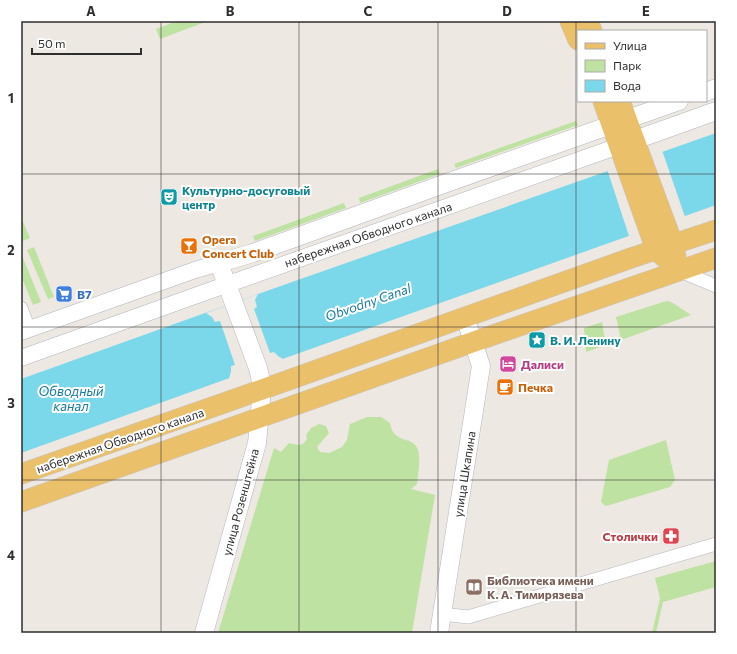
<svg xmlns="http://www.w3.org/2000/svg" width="737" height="654" font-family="Commissioner,sans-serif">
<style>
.green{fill:#bee2a1}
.water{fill:#7bd8ea}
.pier{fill:#eee8e2}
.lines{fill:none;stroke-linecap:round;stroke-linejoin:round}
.minor-casing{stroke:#b2b5bd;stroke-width:14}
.tertiary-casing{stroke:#b2b5bd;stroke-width:17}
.secondary-casing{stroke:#b2b5bd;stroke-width:19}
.primary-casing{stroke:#c4c4c4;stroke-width:21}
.minor{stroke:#fff;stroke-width:13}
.tertiary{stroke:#fff;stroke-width:16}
.secondary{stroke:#fff;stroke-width:18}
.primary{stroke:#ebc06a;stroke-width:20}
.grid{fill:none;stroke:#2e2e2e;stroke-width:1;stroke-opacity:0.55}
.labels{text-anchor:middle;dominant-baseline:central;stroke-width:4;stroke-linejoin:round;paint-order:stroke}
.culture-label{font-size:12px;font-weight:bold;fill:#0d838f;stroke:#fff;text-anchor:start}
.street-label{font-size:12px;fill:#2e2e2e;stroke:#fff}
.food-label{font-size:12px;font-weight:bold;fill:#c56008;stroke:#fff;text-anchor:start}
.shop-label{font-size:12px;font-weight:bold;fill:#366cbe;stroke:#fff;text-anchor:start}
.hotel-label{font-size:12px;font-weight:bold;fill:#b23c85;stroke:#fff;text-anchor:start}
.health-label{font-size:12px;font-weight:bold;fill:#be3a42;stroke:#fff;text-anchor:end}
.education-label{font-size:12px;font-weight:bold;fill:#785e54;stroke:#fff;text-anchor:start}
.water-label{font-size:13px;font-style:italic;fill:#147b9c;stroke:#fff}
.neatline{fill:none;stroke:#2e2e2e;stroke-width:1.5}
.grid-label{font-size:13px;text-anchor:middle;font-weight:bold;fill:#2e2e2e}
</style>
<rect width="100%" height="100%" fill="#eee8e2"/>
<g class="green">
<path d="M177 21H208L160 39 156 29Z"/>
<path d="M576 121 578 125 456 168 454 164Z"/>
<path d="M438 169 440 174 360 203 359 198Z"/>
<path d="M344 203 346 208 255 241 253 236Z"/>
<path d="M21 217 30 238 23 241 21 235Z"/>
<path d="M34 247 54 297 48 299 27 250Z"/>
<path d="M21 253 41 302 33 305 21 276Z"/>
<path d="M668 301 673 303 691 315 621 340 616 317 663 302Z"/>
<path d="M602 322 606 345 586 352 584 328Z"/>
<path d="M367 417H381L390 423C391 427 392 433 397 436 403 441 411 439 416 446 422 455 418 473 417 484L411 489 435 495 412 633H218L274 448 281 452 289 443 298 445 303 444 307 439 306 435 311 428 319 424 326 426 329 433 317 447 320 452 329 453 342 447 347 440 350 424Z"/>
<path d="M666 440 675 480 670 487 606 506 601 502 609 460Z"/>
<path d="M716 561V587L663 602 656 633H652L660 598 655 578Z"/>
</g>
<path class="water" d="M716 133V205L274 362 21 453V379L258 294Z"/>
<g class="pier">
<path d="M662 150 685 217 629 236 607 169Z"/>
<path d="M258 294 255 300 257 307 254 309 270 353 274 352 278 356 283 359 229 379 231 371V366L235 365 220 321 215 322 212 317 206 313Z"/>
</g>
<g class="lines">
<defs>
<g id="minor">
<path d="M680 271 716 286"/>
<path d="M21 308 29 329"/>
<path d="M442 614 468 617 716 544"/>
</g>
<g id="tertiary">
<path d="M21 332 195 270 219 263"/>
<path d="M21 358 203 293 630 142"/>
</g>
<g id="secondary">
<path d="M706 92 716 88"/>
<path d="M635 140 716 111"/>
<path d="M204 633 257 443 262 389 260 377 258 368 219 263 253 253 452 181 679 101"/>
<path d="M439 633 481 366 465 317"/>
</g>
<g id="primary">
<path d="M570 21 578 40"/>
<path d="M588 21 592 31"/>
<path d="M603 101 656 250 665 258"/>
<path d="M620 101 673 244 676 257"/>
<path d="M21 474 224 403 631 258 716 230"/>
<path d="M21 502 473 342 716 258"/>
</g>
</defs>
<use href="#minor" class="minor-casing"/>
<use href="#tertiary" class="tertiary-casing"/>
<use href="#secondary" class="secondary-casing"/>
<use href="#primary" class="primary-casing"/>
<use href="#minor" class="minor"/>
<use href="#tertiary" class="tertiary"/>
<use href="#secondary" class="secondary"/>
<use href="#primary" class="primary"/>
</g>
<path class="grid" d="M161 21V633M299 21V633M438 21V633M576 21V633M21 174H716M21 327H716M21 480H716"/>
<defs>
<symbol id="theatre-square" viewBox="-11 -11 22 22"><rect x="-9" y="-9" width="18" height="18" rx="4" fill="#0f9aa8" stroke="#fff"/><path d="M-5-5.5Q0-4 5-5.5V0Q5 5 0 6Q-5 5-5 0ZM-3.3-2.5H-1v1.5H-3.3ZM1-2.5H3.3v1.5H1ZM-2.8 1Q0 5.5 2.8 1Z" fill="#fff"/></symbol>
<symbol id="bar-square" viewBox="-11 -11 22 22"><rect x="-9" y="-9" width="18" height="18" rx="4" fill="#e8710a" stroke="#fff"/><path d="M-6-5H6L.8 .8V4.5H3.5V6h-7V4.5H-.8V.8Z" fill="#fff"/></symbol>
<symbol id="supermarket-square" viewBox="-11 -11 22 22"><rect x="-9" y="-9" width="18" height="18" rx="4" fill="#3f7fe0" stroke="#fff"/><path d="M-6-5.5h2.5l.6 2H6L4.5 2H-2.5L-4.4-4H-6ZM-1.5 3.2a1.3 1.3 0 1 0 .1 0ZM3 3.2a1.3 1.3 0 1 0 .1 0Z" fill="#fff"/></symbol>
<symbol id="sight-square" viewBox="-11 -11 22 22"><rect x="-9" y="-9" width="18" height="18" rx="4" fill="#0f9aa8" stroke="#fff"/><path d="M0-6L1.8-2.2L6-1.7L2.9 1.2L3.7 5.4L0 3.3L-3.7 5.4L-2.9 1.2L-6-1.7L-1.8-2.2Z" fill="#fff"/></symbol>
<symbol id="hotel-square" viewBox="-11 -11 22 22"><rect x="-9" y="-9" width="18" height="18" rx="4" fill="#d1479c" stroke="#fff"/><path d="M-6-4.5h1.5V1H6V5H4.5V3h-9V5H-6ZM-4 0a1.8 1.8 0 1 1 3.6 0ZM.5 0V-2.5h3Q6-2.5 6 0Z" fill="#fff"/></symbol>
<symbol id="cafe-square" viewBox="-11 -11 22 22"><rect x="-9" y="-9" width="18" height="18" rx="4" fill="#e8710a" stroke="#fff"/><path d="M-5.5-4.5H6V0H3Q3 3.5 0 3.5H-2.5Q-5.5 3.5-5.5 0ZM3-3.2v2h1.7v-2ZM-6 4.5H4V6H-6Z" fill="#fff"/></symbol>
<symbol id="pharmacy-square" viewBox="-11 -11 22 22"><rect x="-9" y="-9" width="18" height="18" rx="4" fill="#e0444e" stroke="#fff"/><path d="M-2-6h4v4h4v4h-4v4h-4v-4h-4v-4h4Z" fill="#fff"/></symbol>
<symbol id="library-square" viewBox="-11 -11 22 22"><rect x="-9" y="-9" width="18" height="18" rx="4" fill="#8d6e63" stroke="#fff"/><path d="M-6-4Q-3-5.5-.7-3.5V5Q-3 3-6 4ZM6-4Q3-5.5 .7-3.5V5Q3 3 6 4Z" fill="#fff"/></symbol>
</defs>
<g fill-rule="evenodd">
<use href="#theatre-square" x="159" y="187" width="20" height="20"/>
<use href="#bar-square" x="179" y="236" width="20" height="20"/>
<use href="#supermarket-square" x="54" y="284" width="20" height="20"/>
<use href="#sight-square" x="527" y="330" width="20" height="20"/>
<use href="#hotel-square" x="498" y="354" width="20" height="20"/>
<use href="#cafe-square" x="495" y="377" width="20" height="20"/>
<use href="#pharmacy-square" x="661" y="526" width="20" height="20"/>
<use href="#library-square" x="464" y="577" width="20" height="20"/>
</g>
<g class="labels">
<g class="culture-label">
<text x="182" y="190">Культурно-досуговый<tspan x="182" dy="14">центр</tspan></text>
<text x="550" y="340">В. И. Ленину</text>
</g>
<g class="street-label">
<text transform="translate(368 234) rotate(-19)">набережная Обводного канала</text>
<text transform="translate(120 440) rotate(-19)">набережная Обводного канала</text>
<text transform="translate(464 474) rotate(-81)">улица Шкапина</text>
<text transform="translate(240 502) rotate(-75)">улица Розенштейна</text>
</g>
<g class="food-label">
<text x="202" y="239">Opera<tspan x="202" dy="14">Concert Club</tspan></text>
<text x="518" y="387">Печка</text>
</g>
<g class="shop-label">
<text x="77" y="294">В7</text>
</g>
<g class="hotel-label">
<text x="521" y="364">Далиси</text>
</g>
<g class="health-label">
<text x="658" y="536">Столички</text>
</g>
<g class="education-label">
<text x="487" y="580">Библиотека имени<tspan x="487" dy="14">К. А. Тимирязева</tspan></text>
</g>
<g class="water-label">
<text transform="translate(368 302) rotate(-19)">Obvodny Canal</text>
<text x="71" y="391">Обводный<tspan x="71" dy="15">канал</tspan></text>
</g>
</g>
<rect width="737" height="654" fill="none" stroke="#ffffff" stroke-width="44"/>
<rect x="577" y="30" width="130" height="72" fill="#ffffff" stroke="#ababab"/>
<rect x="585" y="43" width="20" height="6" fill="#ebc06a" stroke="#ababab"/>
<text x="613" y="50" font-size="12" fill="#2e2e2e">Улица</text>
<rect x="585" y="60" width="20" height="12" fill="#bee2a1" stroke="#ababab"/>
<text x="613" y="70" font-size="12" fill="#2e2e2e">Парк</text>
<rect x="585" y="80" width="20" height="12" fill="#7bd8ea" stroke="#ababab"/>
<text x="613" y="90" font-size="12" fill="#2e2e2e">Вода</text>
<path d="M32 48v6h109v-6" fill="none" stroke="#2e2e2e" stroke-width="2"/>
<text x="38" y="48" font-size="12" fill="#2e2e2e" stroke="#ffffff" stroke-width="3" paint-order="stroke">50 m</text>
<rect x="22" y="22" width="693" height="610" class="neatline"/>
<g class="grid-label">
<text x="91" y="16">A</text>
<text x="230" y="16">B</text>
<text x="368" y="16">C</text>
<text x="507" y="16">D</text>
<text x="646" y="16">E</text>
<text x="11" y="103">1</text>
<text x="11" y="255">2</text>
<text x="11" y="408">3</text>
<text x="11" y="560">4</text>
</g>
</svg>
